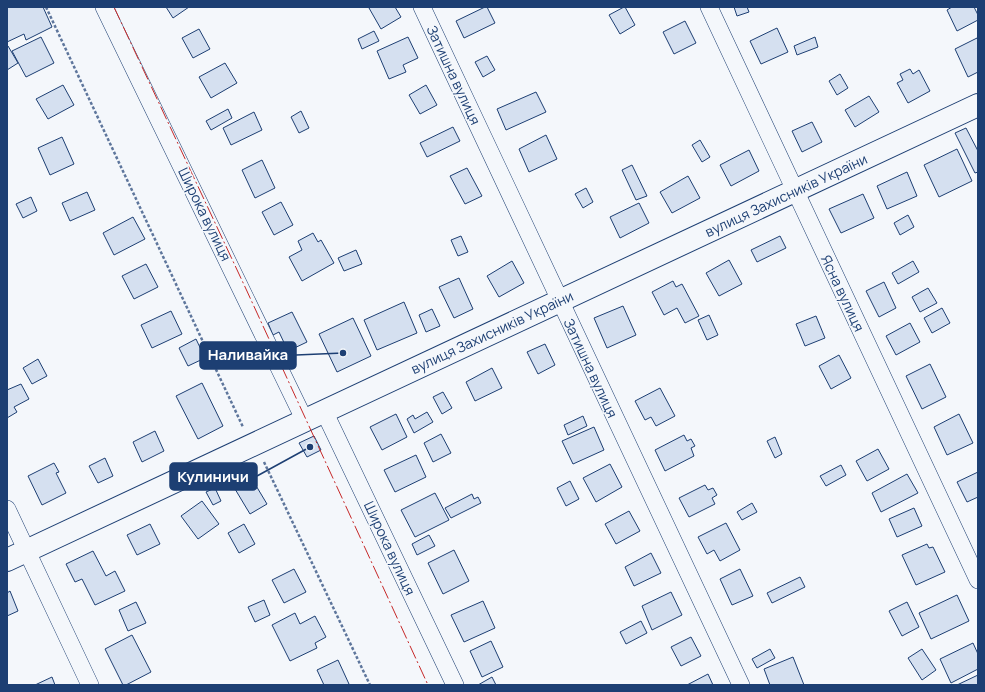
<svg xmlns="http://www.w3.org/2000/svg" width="985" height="692" font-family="Manrope,sans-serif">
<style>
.building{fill:#d5e0f0;stroke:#1d3f73}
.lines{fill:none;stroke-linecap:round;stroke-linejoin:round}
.street-casing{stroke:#1d3f73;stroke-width:18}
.secondary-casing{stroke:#1d3f73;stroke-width:24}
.path{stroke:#5e769c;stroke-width:2.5;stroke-dasharray:3 2;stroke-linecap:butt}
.street{stroke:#f4f7fb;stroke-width:17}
.secondary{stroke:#f4f7fb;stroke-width:22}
.power{stroke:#c62828;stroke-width:1;stroke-dasharray:14 3 2 3;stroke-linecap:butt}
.labels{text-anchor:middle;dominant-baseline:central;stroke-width:3;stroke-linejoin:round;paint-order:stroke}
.street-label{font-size:14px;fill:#1d3f73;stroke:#f4f7fb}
.leader{fill:none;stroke:#1d3f73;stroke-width:1.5}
.callout-dot{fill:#1d3f73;stroke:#f4f7fb;stroke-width:1.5}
.callout{fill:#1d3f73;stroke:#1d3f73;stroke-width:1.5}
.callout-label{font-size:15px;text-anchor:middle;font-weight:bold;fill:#fff}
</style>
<rect width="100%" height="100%" fill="#f4f7fb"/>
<g class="building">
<path d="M7 7H43L52 27 26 40 24 34 7 42Z"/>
<path d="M166 7H189L173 18Z"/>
<path d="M371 7H395L401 17 381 29 369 8Z"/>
<path d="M485 7H487L495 23 464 38 456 21Z"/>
<path d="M624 7H625L635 25 620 34 609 15Z"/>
<path d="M734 7H747L749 12 737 16Z"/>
<path d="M952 7H974L978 15V20L957 31 947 10Z"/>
<path d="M685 21 696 43 674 54 663 32Z"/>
<path d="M777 28 788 52 761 64 750 41Z"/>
<path d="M199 29 210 49 193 58 182 38Z"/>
<path d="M374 31 379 41 362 49 358 39Z"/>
<path d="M41 37 54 63 26 77 12 51Z"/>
<path d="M408 37 418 58 403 65 406 72 389 79 377 51Z"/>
<path d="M815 37 818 47 797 55 794 46Z"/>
<path d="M977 38 978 41V72L968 77 955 49Z"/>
<path d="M8 46 18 63 7 70V47Z"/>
<path d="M487 56 495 70 483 77 475 62Z"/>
<path d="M225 63 237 83 211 98 199 77Z"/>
<path d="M910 69 913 74 919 70 930 91 908 103 897 83 903 80 900 74Z"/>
<path d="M840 74 848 88 837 95 829 81Z"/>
<path d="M63 85 74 105 48 119 36 99Z"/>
<path d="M426 85 437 105 420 114 409 95Z"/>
<path d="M536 92 546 112 506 130 497 109Z"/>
<path d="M869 96 879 112 855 127 845 110Z"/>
<path d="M228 109 232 118 211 130 206 121Z"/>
<path d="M301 111 309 128 299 133 291 117Z"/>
<path d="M254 112 262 130 231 145 223 128Z"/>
<path d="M812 122 822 142 802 152 792 131Z"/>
<path d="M453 127 460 141 427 157 420 143Z"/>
<path d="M966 128 978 151V172L975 173 955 133Z"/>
<path d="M546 135 557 159 529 172 519 149Z"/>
<path d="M62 137 74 164 50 175 38 148Z"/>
<path d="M700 140 710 157 702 162 692 145Z"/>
<path d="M957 149 972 181 939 197 924 165Z"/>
<path d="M749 150 759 171 731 186 720 165Z"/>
<path d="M262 160 275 188 255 198 242 170Z"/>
<path d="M632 165 647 196 636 200 622 170Z"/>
<path d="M467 168 482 196 465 204 450 176Z"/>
<path d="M907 172 917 196 887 209 877 186Z"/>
<path d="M688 176 700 198 672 213 660 192Z"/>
<path d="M586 188 593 202 583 208 575 194Z"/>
<path d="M87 192 95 210 70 221 62 203Z"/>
<path d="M863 194 874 218 841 233 829 209Z"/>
<path d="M31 197 37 211 23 218 16 204Z"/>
<path d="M281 202 293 225 274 235 262 212Z"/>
<path d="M639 203 649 223 620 238 610 217Z"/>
<path d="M908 215 914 227 900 235 894 223Z"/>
<path d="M133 217 145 239 114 255 103 233Z"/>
<path d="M313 233 318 242 321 240 334 263 302 281 289 257 302 250 298 241Z"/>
<path d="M461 236 468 252 458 256 451 240Z"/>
<path d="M780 236 786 248 757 262 751 250Z"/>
<path d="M356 250 362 264 344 271 338 258Z"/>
<path d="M729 260 742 284 719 296 706 273Z"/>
<path d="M512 261 524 283 499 297 487 276Z"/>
<path d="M913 261 919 272 898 284 892 273Z"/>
<path d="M146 264 158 287 134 299 122 276Z"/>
<path d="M459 278 473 309 454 318 439 287Z"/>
<path d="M673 281 676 287 682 284 699 316 685 323 677 308 664 315 652 292Z"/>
<path d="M884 282 896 308 879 317 866 291Z"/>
<path d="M928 288 937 303 920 312 912 297Z"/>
<path d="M404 302 417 333 377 350 364 320Z"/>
<path d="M623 306 636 335 607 348 594 318Z"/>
<path d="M942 308 950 323 932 333 924 318Z"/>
<path d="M432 309 440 326 426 332 419 315Z"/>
<path d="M171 311 182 334 152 348 141 325Z"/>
<path d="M292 312 307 342 288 351 279 332 273 335 268 323Z"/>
<path d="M709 315 718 335 707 340 698 320Z"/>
<path d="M816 316 825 338 805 346 796 324Z"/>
<path d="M353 318 371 356 337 372 319 334Z"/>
<path d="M910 323 920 342 896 355 886 336Z"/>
<path d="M196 339 205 358 188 366 179 348Z"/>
<path d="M545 344 555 365 538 374 527 352Z"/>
<path d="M839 355 851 378 831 389 819 366Z"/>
<path d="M38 359 47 376 32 384 23 368Z"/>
<path d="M930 364 946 397 922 409 906 376Z"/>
<path d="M492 368 502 388 475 401 466 382Z"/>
<path d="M202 383 223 426 198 439 176 396Z"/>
<path d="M21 384 29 399 14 407 17 412 7 418V390Z"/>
<path d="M660 388 675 416 656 426 651 417 645 420 635 401Z"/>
<path d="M443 392 452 408 442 414 433 397Z"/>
<path d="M427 412 433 422 414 433 407 419 413 415 415 419Z"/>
<path d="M396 414 407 437 382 450 370 427Z"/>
<path d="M959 414 973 443 947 455 934 427Z"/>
<path d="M583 416 587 426 568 435 564 425Z"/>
<path d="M594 427 604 450 573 464 562 441Z"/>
<path d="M155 431 164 451 142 462 133 442Z"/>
<path d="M441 434 451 453 433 462 424 443Z"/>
<path d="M684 435 687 441 691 439 695 446 691 448 694 456 665 471 655 450Z"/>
<path d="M314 436 321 450 307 457 299 443Z"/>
<path d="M775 437 782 454 775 458 767 441Z"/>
<path d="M878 449 889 469 867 481 856 461Z"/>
<path d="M416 455 426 477 395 492 384 470Z"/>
<path d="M105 458 113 476 98 483 89 466Z"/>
<path d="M54 463 59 472 56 473 66 493 42 505 28 476Z"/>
<path d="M610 464 622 487 596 502 583 478Z"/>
<path d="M841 465 846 475 826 486 820 476Z"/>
<path d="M978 472V497L967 502 957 482Z"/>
<path d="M907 474 918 493 881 512 872 493Z"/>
<path d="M252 479 267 504 250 514 235 489Z"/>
<path d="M570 481 579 499 566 506 557 488Z"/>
<path d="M705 485 708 490 713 488 717 495 712 498 715 504 689 517 679 498Z"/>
<path d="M215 488 221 501 213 505 206 492Z"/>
<path d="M435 493 449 520 415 537 401 510Z"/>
<path d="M472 494 474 499 478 497 481 503 451 518 445 508Z"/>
<path d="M202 501 219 524 198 539 181 516Z"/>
<path d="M752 503 757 512 742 520 737 512Z"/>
<path d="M914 508 922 526 897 537 889 519Z"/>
<path d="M629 511 640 531 616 544 605 524Z"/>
<path d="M726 523 740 550 720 561 714 550 707 554 698 537Z"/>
<path d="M150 524 160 544 137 555 127 535Z"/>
<path d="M244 524 255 544 239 553 228 533Z"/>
<path d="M429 535 435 546 417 555 412 544Z"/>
<path d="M927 544 929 548 933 547 945 572 916 585 902 555Z"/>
<path d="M454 550 469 581 443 594 428 563Z"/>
<path d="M93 551 106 576 115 571 125 591 95 605 82 579 75 582 66 564Z"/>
<path d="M651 553 661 573 634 586 625 567Z"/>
<path d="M294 569 306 592 284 603 272 580Z"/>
<path d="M740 569 753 596 732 605 720 579Z"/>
<path d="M800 577 805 587 772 603 767 593Z"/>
<path d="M10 591 18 611 7 616V593Z"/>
<path d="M671 592 682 615 652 630 642 606Z"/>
<path d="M957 595 969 621 931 639 919 613Z"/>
<path d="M264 600 270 615 255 622 248 607Z"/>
<path d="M483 601 495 628 464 642 451 615Z"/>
<path d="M136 602 146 623 128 631 119 610Z"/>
<path d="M907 602 919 627 902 636 889 611Z"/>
<path d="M295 613 300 624 315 616 326 637 315 643 317 648 290 661 272 625Z"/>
<path d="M641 621 647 633 626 644 620 632Z"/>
<path d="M132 635 151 672 126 685H123L105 649Z"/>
<path d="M691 637 701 656 681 666 671 647Z"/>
<path d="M491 641 503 667 482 677 470 651Z"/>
<path d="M973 643 978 654V669L951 683 940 659Z"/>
<path d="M770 649 775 658 757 668 752 659Z"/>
<path d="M922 649 936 670 922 680 908 658Z"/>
<path d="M793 657 804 685H770L764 669Z"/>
<path d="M338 660 349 684 347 685H324L317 670Z"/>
<path d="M708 674 713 685H687Z"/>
<path d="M978 675V685H957Z"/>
<path d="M52 677 55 685H35Z"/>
<path d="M492 677 496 685H478Z"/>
</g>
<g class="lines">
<defs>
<g id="street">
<path d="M104 7 305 421"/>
<path d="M422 7 741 685"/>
<path d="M709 7 978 580"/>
<path d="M324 411 455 685"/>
<path d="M7 509 90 685"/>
</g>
<path id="secondary" d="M7 560 978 105"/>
</defs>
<use href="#street" class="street-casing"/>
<use href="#secondary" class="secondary-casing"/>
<g class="path">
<path d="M46 7 243 427"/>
<path d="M264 462 370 685"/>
</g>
<use href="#street" class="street"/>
<use href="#secondary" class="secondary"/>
<path class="power" d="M114 7 246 289 428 685"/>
</g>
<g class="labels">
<g class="street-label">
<text transform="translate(454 75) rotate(65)">Затишна вулиця</text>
<text transform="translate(786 195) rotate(-25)">вулиця Захисників України</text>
<text transform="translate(205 214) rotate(64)">Широка вулиця</text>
<text transform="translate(843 293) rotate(65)">Ясна вулиця</text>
<text transform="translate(492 332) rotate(-25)">вулиця Захисників України</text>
<text transform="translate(591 368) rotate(65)">Затишна вулиця</text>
<text transform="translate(390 548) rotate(65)">Широка вулиця</text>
</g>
</g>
<path class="leader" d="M343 353L296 355M310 447L257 476"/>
<g class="callout-dot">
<circle cx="343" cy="353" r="4"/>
<circle cx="310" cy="447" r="4"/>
</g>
<g class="callout">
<rect x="200" y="342" width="96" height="27" rx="4"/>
<rect x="170" y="463" width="87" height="27" rx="4"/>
</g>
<g class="callout-label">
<text x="248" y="360">Наливайка</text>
<text x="213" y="482">Кулиничи</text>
</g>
<rect width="985" height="692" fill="none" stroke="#1d3f73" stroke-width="16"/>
</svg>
